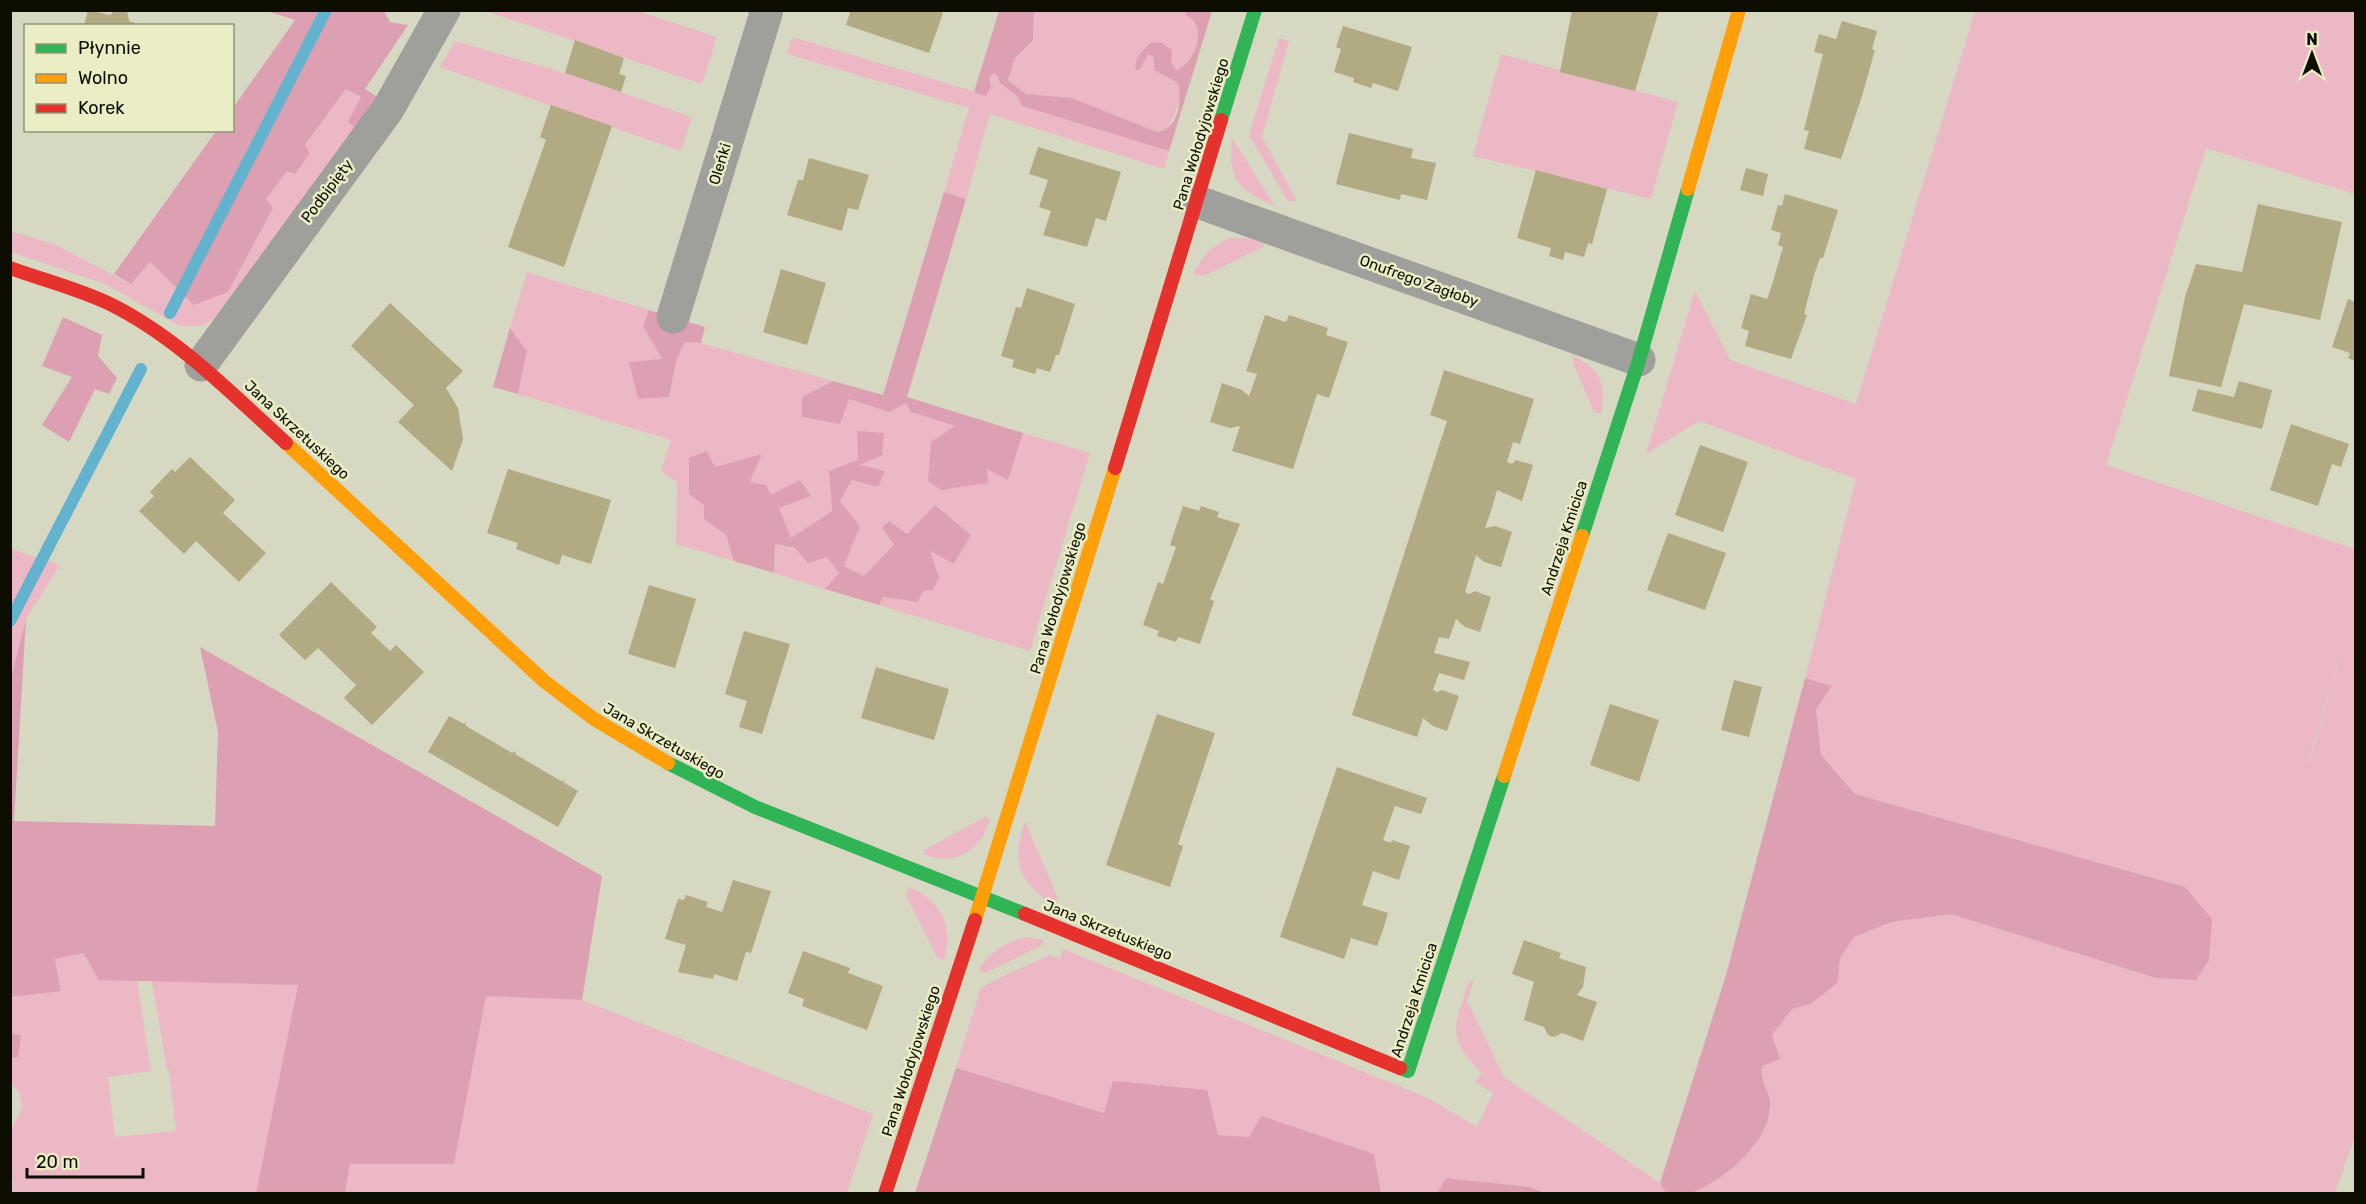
<svg xmlns="http://www.w3.org/2000/svg" width="2366" height="1204" font-family="Rubik,sans-serif">
<style>
.green{fill:#ecb8c6;fill-rule:evenodd}
.forest{fill:#dda0b3}
.lines{fill:none;stroke-linecap:round;stroke-linejoin:round}
.stream{stroke:#63b3ce;stroke-width:12}
.building{fill:#b1aa83}
.street{stroke:#9f9f9c;stroke-width:33}
.fast{stroke:#30b455;stroke-width:14}
.slow{stroke:#ff9f0a;stroke-width:14}
.jam{stroke:#e5322d;stroke-width:14}
.labels{text-anchor:middle;dominant-baseline:central;stroke-width:5;stroke-linejoin:round;paint-order:stroke}
.street-label{font-size:15px;fill:#0d0d02;stroke:#ebeec5}
</style>
<rect width="100%" height="100%" fill="#d6d8c1"/>
<g class="green">
<path d="M486 11H638L717 37 702 84Z"/>
<path d="M1034 11H1186L1185 15C1210 25 1195 63 1176 71L1171 62 1147 54 1154 58V70L1178 83 1181 98 1168 128 1157 132 1072 98 1026 94 1008 80 1015 58 1033 40Z"/>
<path d="M1975 11H2355V194L2206 148 2106 465 2355 549 2356 1134 2335 1193H1692C1724 1173 1768 1149 1770 1106 1771 1092 1760 1084 1762 1066L1780 1059 1772 1035 1792 1009 1811 1004 1838 982 1840 958 1854 937 1892 922 1951 914 2156 978 2184 887 1855 794 1821 755 1816 709 1832 686 1805 678 1856 479 1699 421 1646 454 1695 291 1730 360 1856 404ZM2353 614 2309 762H2308Z"/>
<path d="M792 37 986 95 989 79 993 73 998 76 999 82 1018 97 1022 106 1169 151 1164 169 990 114 966 199 944 192 969 108 787 54Z"/>
<path d="M1279 38 1289 41 1262 137 1297 201H1288L1249 135Z"/>
<path d="M455 41 565 73 692 117 681 151 440 67Z"/>
<path d="M1501 54 1678 102 1651 199 1473 156Z"/>
<path d="M346 89 361 97 357 129 218 316 202 326H180L105 284 11 252 10 231 54 244 130 284 150 262 194 304 228 292 273 208 266 199 287 171 295 174 305 146Z"/>
<path d="M1232 138 1275 206C1237 189 1228 180 1232 138Z"/>
<path d="M1230 238H1266L1263 247 1203 276 1193 274C1203 255 1211 247 1230 238Z"/>
<path d="M527 272 649 310 643 326 662 360 669 397 677 358 685 342 701 343 833 381 802 397V416L849 399 889 412 906 403 912 412 956 426 986 469 1008 479 1023 433 1090 453 1030 651 879 605 882 597 918 602 930 551 955 564 970 535H907L889 521 882 529 894 545 864 576 843 565 860 526 840 501 852 480 878 486 858 460 829 471 832 511 791 539 779 508 811 495 800 480 771 496 750 482 761 455 704 505V519L726 535 734 561 676 544 677 482 661 471 671 440 518 394 527 351 510 328Z"/>
<path d="M1573 356C1602 370 1606 384 1601 414L1594 412 1574 365Z"/>
<path d="M775 544 827 557 839 574 825 589 774 573Z"/>
<path d="M11 549 60 565 26 619 11 682Z"/>
<path d="M985 817 990 820C980 852 955 867 923 854L926 849Z"/>
<path d="M1025 821 1058 899 1056 907C1019 882 1011 864 1025 821Z"/>
<path d="M909 887C941 900 954 927 944 960L938 959 906 895Z"/>
<path d="M1027 937 1044 940 1041 946 985 973 978 971C988 953 1007 941 1027 937Z"/>
<path d="M1063 949 1428 1098 1477 1127 1493 1093 1475 1082 1482 1073C1446 1038 1454 1026 1469 982L1474 980 1467 1001 1504 1077 1660 1183 1666 1193H1545L1530 1187 1447 1178 1437 1193H1381L1374 1154C1284 1142 1192 1135 1104 1113 1054 1100 1005 1083 956 1068L981 987 1049 955 1060 959Z"/>
<path d="M83 953 99 980H137L151 1071 108 1077 115 1137 176 1131 169 1070H167L152 981 298 985 256 1193H12L13 1179H11L10 1132 22 1108 20 1094 11 1082V1058L18 1056 20 1035 11 1033V997L61 990 55 958Z"/>
<path d="M486 996 582 1000 873 1114 847 1193 345 1194 349 1164 454 1163Z"/>
</g>
<g class="forest">
<path d="M267 11H384L390 22 408 25 365 89 379 98 357 129 348 122 361 97 346 89 305 145 310 153 295 174 287 171 266 199 273 208 228 292 194 305 150 262 131 284 114 274 216 131 232 130 233 108 295 20Z"/>
<path d="M999 11H1034L1033 40 1015 58 1008 80 1026 94 1072 98 1157 132C1179 130 1182 99 1178 83L1154 70V58L1148 54 1141 68 1136 71C1133 58 1143 50 1152 42L1162 43 1172 50 1171 62 1176 70C1196 63 1209 24 1185 15L1186 11H1212L1169 151 1022 106 1018 97 999 82 998 76 993 73 989 79 991 87 986 96 974 92Z"/>
<path d="M944 192 966 199 907 397 1023 433 1008 480 987 469 988 483 941 490 928 481 931 442 955 426 911 412 906 403 889 412 849 399 840 424 802 417V397L833 381 883 395Z"/>
<path d="M649 310 705 327 701 343 685 342 677 358 669 397 638 399 629 362 662 359 643 326Z"/>
<path d="M63 317 102 335 98 356 117 378 109 394 95 389 69 442 42 425 72 377 42 366Z"/>
<path d="M510 328 527 351 518 394 493 387Z"/>
<path d="M857 431 884 433 882 455 860 465 885 471 878 487 852 480 840 501 860 526 844 566 864 576 894 545 882 528 889 521 907 534 935 505 971 535 954 564 930 551 939 577 933 590 923 591 918 602 883 597 879 605 825 589 839 573 827 557 808 563 795 548 775 544 774 573 734 561 726 535 704 519V505L689 494V458L707 451 715 467 762 454 750 482 766 485 771 495 800 480 811 496 779 508 791 538 832 511 829 471 858 460Z"/>
<path d="M26 619 14 821 215 826 218 732 200 647 602 876 582 1000 486 996 454 1164H350L345 1193H256L298 985 99 980 83 953 55 959 61 991 11 997 10 682Z"/>
<path d="M1805 678 1832 686 1816 709 1821 755 1855 794 2185 887 2212 919 2209 960 2196 980 2156 978 1951 914 1892 922 1854 937 1840 958 1838 982 1811 1004 1792 1009 1772 1035 1780 1059 1762 1066C1760 1085 1771 1092 1770 1105 1770 1142 1725 1179 1694 1192 1687 1196 1674 1194 1666 1193L1660 1183 1726 975Z"/>
<path d="M11 1033 21 1035 18 1057 11 1058Z"/>
<path d="M956 1068 1104 1113 1113 1081 1207 1090 1218 1135 1249 1137 1261 1116 1374 1154 1381 1193H915Z"/>
<path d="M1446 1178 1530 1187 1545 1193H1437Z"/>
</g>
<g class="lines">
<g class="stream">
<path d="M170 313 326 10"/>
<path d="M10 621 141 369"/>
</g>
</g>
<g class="building">
<path d="M88 10 110 15 115 10H127L129 21 144 26H84Z"/>
<path d="M851 10H936L943 13 929 53 846 25Z"/>
<path d="M1572 10H1659L1635 91 1560 72Z"/>
<path d="M1842 21 1877 31 1872 49 1875 50 1862 96 1841 159 1804 149 1809 131 1804 130 1823 54 1814 52 1819 34 1836 39Z"/>
<path d="M1343 26 1412 47 1398 91 1373 83 1371 88 1353 82 1354 78 1334 72 1341 49 1336 47Z"/>
<path d="M575 40 624 58 619 74 626 76 621 92 565 73Z"/>
<path d="M551 105 612 126 564 267 508 247 546 140 540 137Z"/>
<path d="M1349 133 1413 149 1411 158 1436 163 1427 200 1401 194 1400 200 1336 184Z"/>
<path d="M1038 147 1121 172 1106 221 1096 218 1087 247 1043 235 1051 211 1039 207 1048 180 1029 174Z"/>
<path d="M809 158 869 175 858 210 848 208 842 231 787 215 798 180H803Z"/>
<path d="M1746 168 1768 174 1763 196 1740 190Z"/>
<path d="M1536 170 1607 189 1592 244 1588 243 1584 257 1565 252 1563 260 1549 256 1551 248 1517 238Z"/>
<path d="M1785 194 1838 210 1823 258H1820L1814 275 1804 314 1807 315 1791 359 1745 346 1749 331 1741 328 1751 294 1767 299 1772 285 1783 247 1778 245 1781 233 1771 230 1778 205 1782 206Z"/>
<path d="M2258 204 2342 222 2320 320 2244 304 2221 387 2169 376 2185 297 2196 264 2242 272Z"/>
<path d="M781 269 826 283 807 345 763 332Z"/>
<path d="M1027 288 1075 304 1059 355H1056L1050 372 1037 368 1035 374 1012 367 1014 360 1001 356 1016 307 1021 308Z"/>
<path d="M2348 299 2355 302V361L2348 358 2350 353 2332 347Z"/>
<path d="M390 303 463 371 446 388 458 408 463 439 452 471 398 422 414 405 351 346Z"/>
<path d="M1265 315 1286 322 1289 315 1328 328 1326 335 1348 342 1329 398 1317 394 1293 469 1232 451 1240 426 1230 428 1210 422 1222 383 1242 390 1249 396 1257 374 1246 371Z"/>
<path d="M1444 370 1534 399 1520 444 1513 442 1507 462 1512 464 1516 460 1533 465 1522 501 1497 490 1492 508 1485 528 1495 526 1512 532 1501 567 1484 562 1476 555 1465 592 1469 594 1475 591 1491 597 1480 632 1465 627 1456 619 1449 639 1439 637 1434 653 1470 662 1464 680 1439 673 1433 690 1437 692 1442 690 1459 696 1447 731 1433 726 1423 718 1417 737 1352 715 1447 421 1430 415Z"/>
<path d="M2239 381 2272 390 2262 429 2192 411 2198 389 2234 397Z"/>
<path d="M2291 424 2349 444 2341 467 2332 464 2318 506 2270 490Z"/>
<path d="M1700 445 1748 462 1723 532 1675 515Z"/>
<path d="M190 457 235 500 223 513 266 553 239 582 196 541 184 554 139 511 154 496 150 492 172 469 175 472Z"/>
<path d="M508 469 611 500 591 564 562 555 559 565 516 549 518 543 487 533Z"/>
<path d="M1183 506 1199 511 1201 506 1219 512 1217 517 1240 524 1210 599 1214 601 1200 644 1178 637 1176 642 1157 636 1159 631 1143 625 1158 582 1163 584 1170 564 1176 547 1170 545Z"/>
<path d="M1668 533 1726 553 1705 610 1647 590Z"/>
<path d="M331 582 377 627 371 633 390 651 396 645 424 672 372 725 344 698 356 685 318 648 305 660 279 635Z"/>
<path d="M649 585 696 599 675 668 628 654Z"/>
<path d="M744 631 790 644 762 734 739 727 747 701 725 694Z"/>
<path d="M876 667 949 689 934 740 861 718Z"/>
<path d="M1734 680 1762 687 1749 737 1721 730Z"/>
<path d="M1610 704 1659 720 1639 782 1590 765Z"/>
<path d="M1157 714 1215 733 1178 844 1183 846 1170 887 1106 865Z"/>
<path d="M449 716 464 724 465 722 466 726 512 753 516 751 515 754 561 781 565 780 563 782 578 791 558 827 428 752Z"/>
<path d="M1337 767 1427 798 1421 814 1395 806 1383 840 1391 843 1392 840 1410 846 1399 880 1373 871 1362 905 1388 913 1383 930 1377 946 1351 938 1344 959 1280 937Z"/>
<path d="M733 880 771 891 751 953 746 952 737 981 714 974 713 979 678 972 686 945 665 939 678 899 684 900 686 895 708 902 706 907 722 912Z"/>
<path d="M1524 940 1561 953 1559 958 1586 967 1583 987 1577 995 1597 1002 1583 1041 1562 1033 1554 1037 1548 1035 1544 1027 1524 1020 1534 982 1512 974Z"/>
<path d="M803 951 850 968 848 973 883 986 867 1030 802 1006 804 999 788 993Z"/>
</g>
<g class="lines">
<g class="street">
<path d="M1198 202 1639 360"/>
<path d="M673 317 767 10"/>
<path d="M201 365 388 109 444 10"/>
</g>
<g class="fast">
<path d="M1221 120 1255 10"/>
<path d="M1582 536 1639 360 1688 189"/>
<path d="M668 763 755 807 1025 914"/>
<path d="M1400 1068 1408 1071 1504 776"/>
</g>
<g class="slow">
<path d="M1688 189 1739 10"/>
<path d="M286 443 544 681 594 719 668 763"/>
<path d="M1504 776 1582 536"/>
<path d="M975 920 1115 468"/>
</g>
<g class="jam">
<path d="M10 268C43 280 79 289 110 304 177 337 231 393 286 443"/>
<path d="M1115 468 1221 120"/>
<path d="M1025 914 1400 1068"/>
<path d="M885 1194 975 920"/>
</g>
</g>
<g class="labels">
<g class="street-label">
<text transform="translate(1201 134) rotate(-73)">Pana Wołodyjowskiego</text>
<text transform="translate(720 164) rotate(-73)">Oleńki</text>
<text transform="translate(327 191) rotate(-53)">Podbipięty</text>
<text transform="translate(1419 281) rotate(20)">Onufrego Zagłoby</text>
<text transform="translate(297 430) rotate(43)">Jana Skrzetuskiego</text>
<text transform="translate(1564 538) rotate(-72)">Andrzeja Kmicica</text>
<text transform="translate(1058 598) rotate(-73)">Pana Wołodyjowskiego</text>
<text transform="translate(664 741) rotate(30)">Jana Skrzetuskiego</text>
<text transform="translate(1108 930) rotate(22)">Jana Skrzetuskiego</text>
<text transform="translate(1414 1000) rotate(-72)">Andrzeja Kmicica</text>
<text transform="translate(911 1061) rotate(-72)">Pana Wołodyjowskiego</text>
</g>
</g>
<rect width="2366" height="1204" fill="none" stroke="#0d0d02" stroke-width="24"/>
<rect x="24" y="24" width="210" height="108" fill="#ebeec5" stroke="#929477" stroke-width="1.5"/>
<rect x="36" y="44" width="30" height="9" fill="#30b455" stroke="#929477" stroke-width="1.5"/>
<text x="78" y="54" font-size="18" fill="#0d0d02">Płynnie</text>
<rect x="36" y="74" width="30" height="9" fill="#ff9f0a" stroke="#929477" stroke-width="1.5"/>
<text x="78" y="84" font-size="18" fill="#0d0d02">Wolno</text>
<rect x="36" y="104" width="30" height="9" fill="#e5322d" stroke="#929477" stroke-width="1.5"/>
<text x="78" y="114" font-size="18" fill="#0d0d02">Korek</text>
<g transform="translate(2312 54)" stroke="#ebeec5" stroke-width="4.5" paint-order="stroke">
<path d="M0-4.5L10 22L0 15L-10 22Z" fill="#0d0d02"/>
<text y="-9" font-size="16" font-weight="bold" text-anchor="middle" fill="#0d0d02">N</text>
</g>
<path d="M27 1168v9h116v-9" fill="none" stroke="#0d0d02" stroke-width="3"/>
<text x="36" y="1168" font-size="18" fill="#0d0d02" stroke="#ebeec5" stroke-width="4.5" paint-order="stroke">20 m</text>
</svg>
